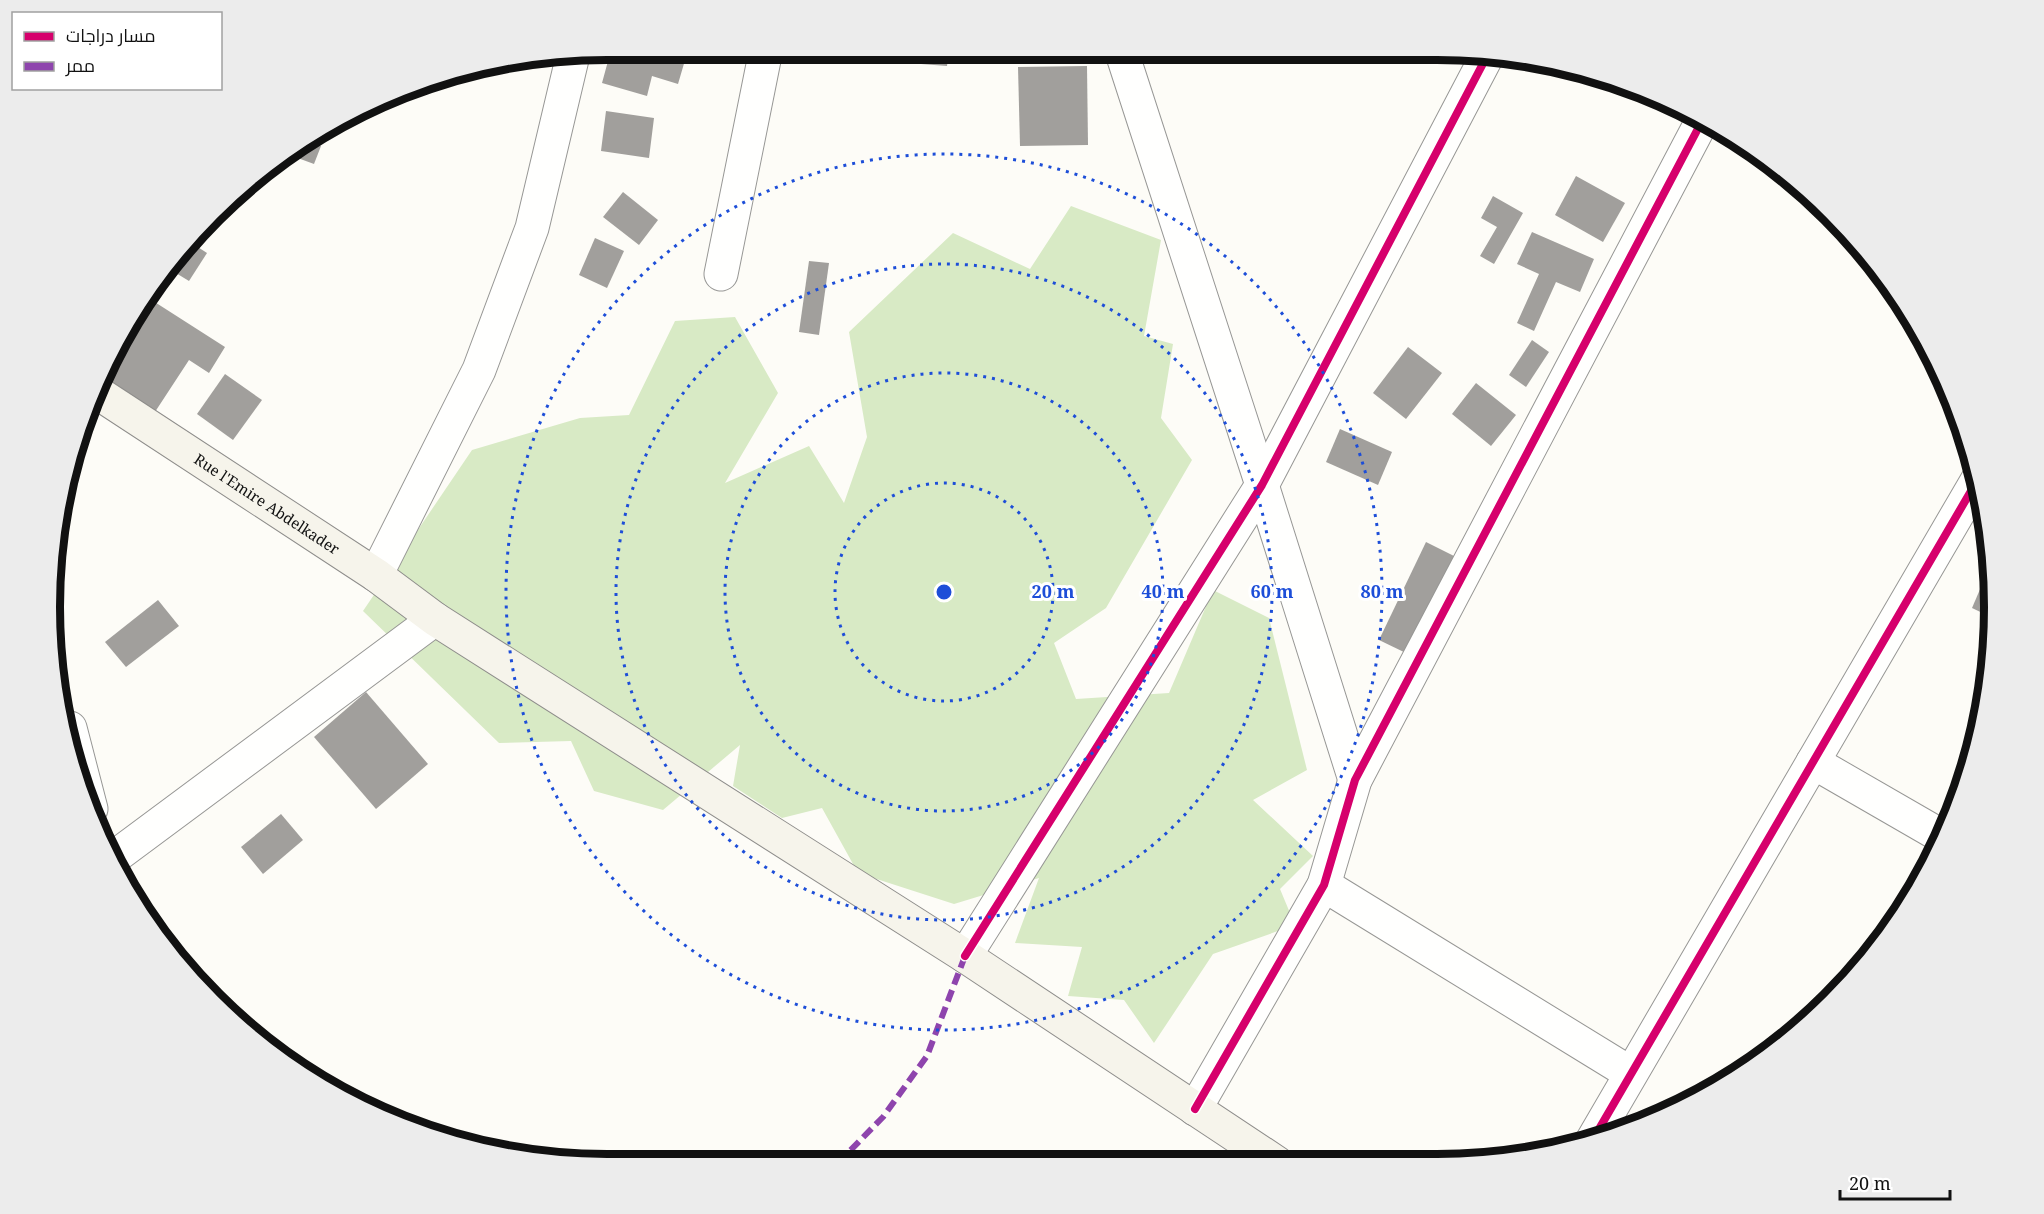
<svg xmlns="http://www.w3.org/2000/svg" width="2044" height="1214" font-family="'Noto Serif',Cairo,serif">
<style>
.forest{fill:#d8eac5}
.building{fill:#a19f9c}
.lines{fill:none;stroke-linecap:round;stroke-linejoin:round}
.street-casing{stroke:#979795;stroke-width:35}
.secondary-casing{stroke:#8e8d8b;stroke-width:35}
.street{stroke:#fffffe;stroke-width:33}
.secondary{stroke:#f6f4eb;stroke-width:33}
.quiet{stroke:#8e44ad;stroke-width:6;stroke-dasharray:12 6;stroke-linecap:butt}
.cycleway-casing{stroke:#fff;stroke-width:11}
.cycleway{stroke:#d6006c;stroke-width:8}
.ring{fill:none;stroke:#1d4ed8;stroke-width:3;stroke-dasharray:3 6}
.labels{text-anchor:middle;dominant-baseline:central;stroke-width:6;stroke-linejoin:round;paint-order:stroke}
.street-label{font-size:15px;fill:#111;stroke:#fff}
.rim{fill:none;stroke:#111;stroke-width:8}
.centre{fill:#1d4ed8;stroke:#fff;stroke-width:3}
.ring-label{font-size:18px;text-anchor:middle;font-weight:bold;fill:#1d4ed8;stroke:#fff;stroke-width:6;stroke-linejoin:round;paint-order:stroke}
</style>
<rect width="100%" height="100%" fill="#fdfcf7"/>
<path class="forest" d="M1071 206 1161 240 1144 336 1173 344 1161 418 1192 460 1106 608 1054 643 1076 699 1169 693 1213 590 1269 618 1307 770 1253 800 1313 856 1280 889 1295 925 1213 954 1154 1043 1124 1000 1068 996 1082 947 1015 943 1039 878 954 904 858 873 822 808 782 818 733 786 740 745 663 810 594 791 571 741 499 743 363 611 472 450 580 418 629 415 675 321 735 317 778 393 725 483 809 446 844 503 867 437 849 332 953 233 1030 269Z"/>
<g class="building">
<path d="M611 50H688L678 84 652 76 647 96 602 83Z"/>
<path d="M896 50H949L947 66 895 62Z"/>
<path d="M1087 66 1088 145 1020 146 1018 67Z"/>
<path d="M606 111 654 118 649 158 601 151Z"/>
<path d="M310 142 321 146 314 164 295 157 299 148Z"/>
<path d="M1576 176 1625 203 1603 242 1555 215Z"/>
<path d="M623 192 658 220 639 245 603 217Z"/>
<path d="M1493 196 1523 213 1494 264 1480 256 1497 227 1481 218Z"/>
<path d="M1532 232 1594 259 1580 292 1556 282 1534 331 1517 323 1539 274 1517 264Z"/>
<path d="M595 238 624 251 607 288 579 275Z"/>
<path d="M190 242 207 253 189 281 166 267Z"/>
<path d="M809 261 829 263 819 335 799 332Z"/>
<path d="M150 299 225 347 209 373 189 360 153 415 103 383Z"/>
<path d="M1532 340 1549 352 1526 387 1509 375Z"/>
<path d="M1408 347 1442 373 1406 419 1373 393Z"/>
<path d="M225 374 262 400 233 440 197 414Z"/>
<path d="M1476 383 1516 415 1491 446 1452 414Z"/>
<path d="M1340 429 1392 452 1378 485 1326 462Z"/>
<path d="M1426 542 1458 558 1410 655 1379 640Z"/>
<path d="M1990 566 1994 607 1993 618 1972 608Z"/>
<path d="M158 600 179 626 126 667 105 642Z"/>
<path d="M366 692 428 764 376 809 314 737Z"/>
<path d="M281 814 303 840 263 874 241 847Z"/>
</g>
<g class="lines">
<defs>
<g id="street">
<path d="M1121 50 1262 485 1355 780"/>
<path d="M721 274 766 50"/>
<path d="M376 575 479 370 532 228 573 55"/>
<path d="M70 728 91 809"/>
<path d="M1813 762 1943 837"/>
<path d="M116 856 435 619"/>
<path d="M1324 885 1630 1073"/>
<path d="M965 956 1262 485 1488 54"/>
<path d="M1195 1109 1324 885 1355 780 1702 121"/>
<path d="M1592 1141 1978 479"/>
</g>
<g id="secondary">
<path id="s1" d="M98 393 376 575 435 619 965 956 1277 1163"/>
</g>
</defs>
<use href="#street" class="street-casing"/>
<use href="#secondary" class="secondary-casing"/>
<use href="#street" class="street"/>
<use href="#secondary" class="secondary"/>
<path class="quiet" d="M838 1163 883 1117 927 1056 965 956"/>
<defs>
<g id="cycleway">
<path d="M965 956 1262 485 1488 54"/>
<path d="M1195 1109 1324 885 1355 780 1702 121"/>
<path d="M1592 1141 1978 479"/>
</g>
</defs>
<use href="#cycleway" class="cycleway-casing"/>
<use href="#cycleway" class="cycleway"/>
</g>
<g class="ring">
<circle cx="944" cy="592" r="109"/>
<circle cx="944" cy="592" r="219"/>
<circle cx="944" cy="592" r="328"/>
<circle cx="944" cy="592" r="438"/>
</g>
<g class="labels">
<g class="street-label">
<text stroke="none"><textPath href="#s1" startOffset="202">Rue l'Emire Abdelkader</textPath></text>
</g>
</g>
<path d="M0 0H2044V1214H0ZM607 60H1437A547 547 0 0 1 1984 607V607A547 547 0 0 1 1437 1154H607A547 547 0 0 1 60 607V607A547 547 0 0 1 607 60Z" fill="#ececec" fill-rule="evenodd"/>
<path class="rim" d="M607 60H1437A547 547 0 0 1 1984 607V607A547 547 0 0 1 1437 1154H607A547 547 0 0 1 60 607V607A547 547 0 0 1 607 60Z"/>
<circle cx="944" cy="592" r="9" class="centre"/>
<g class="ring-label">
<text x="1053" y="598">20 m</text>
<text x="1163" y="598">40 m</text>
<text x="1272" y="598">60 m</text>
<text x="1382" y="598">80 m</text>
</g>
<rect x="12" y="12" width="210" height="78" fill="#ffffff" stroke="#a0a0a0" stroke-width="1.5"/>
<rect x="24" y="32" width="30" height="9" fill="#d6006c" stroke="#a0a0a0" stroke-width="1.5"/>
<text x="66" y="42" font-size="18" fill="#111111">مسار دراجات</text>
<rect x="24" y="62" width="30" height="9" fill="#8e44ad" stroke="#a0a0a0" stroke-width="1.5"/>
<text x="66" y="72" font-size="18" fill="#111111">ممر</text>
<path d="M1840 1190v9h110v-9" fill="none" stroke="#111111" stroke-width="3"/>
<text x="1849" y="1190" font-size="18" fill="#111111" stroke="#ffffff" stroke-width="4.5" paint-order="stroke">20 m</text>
</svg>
